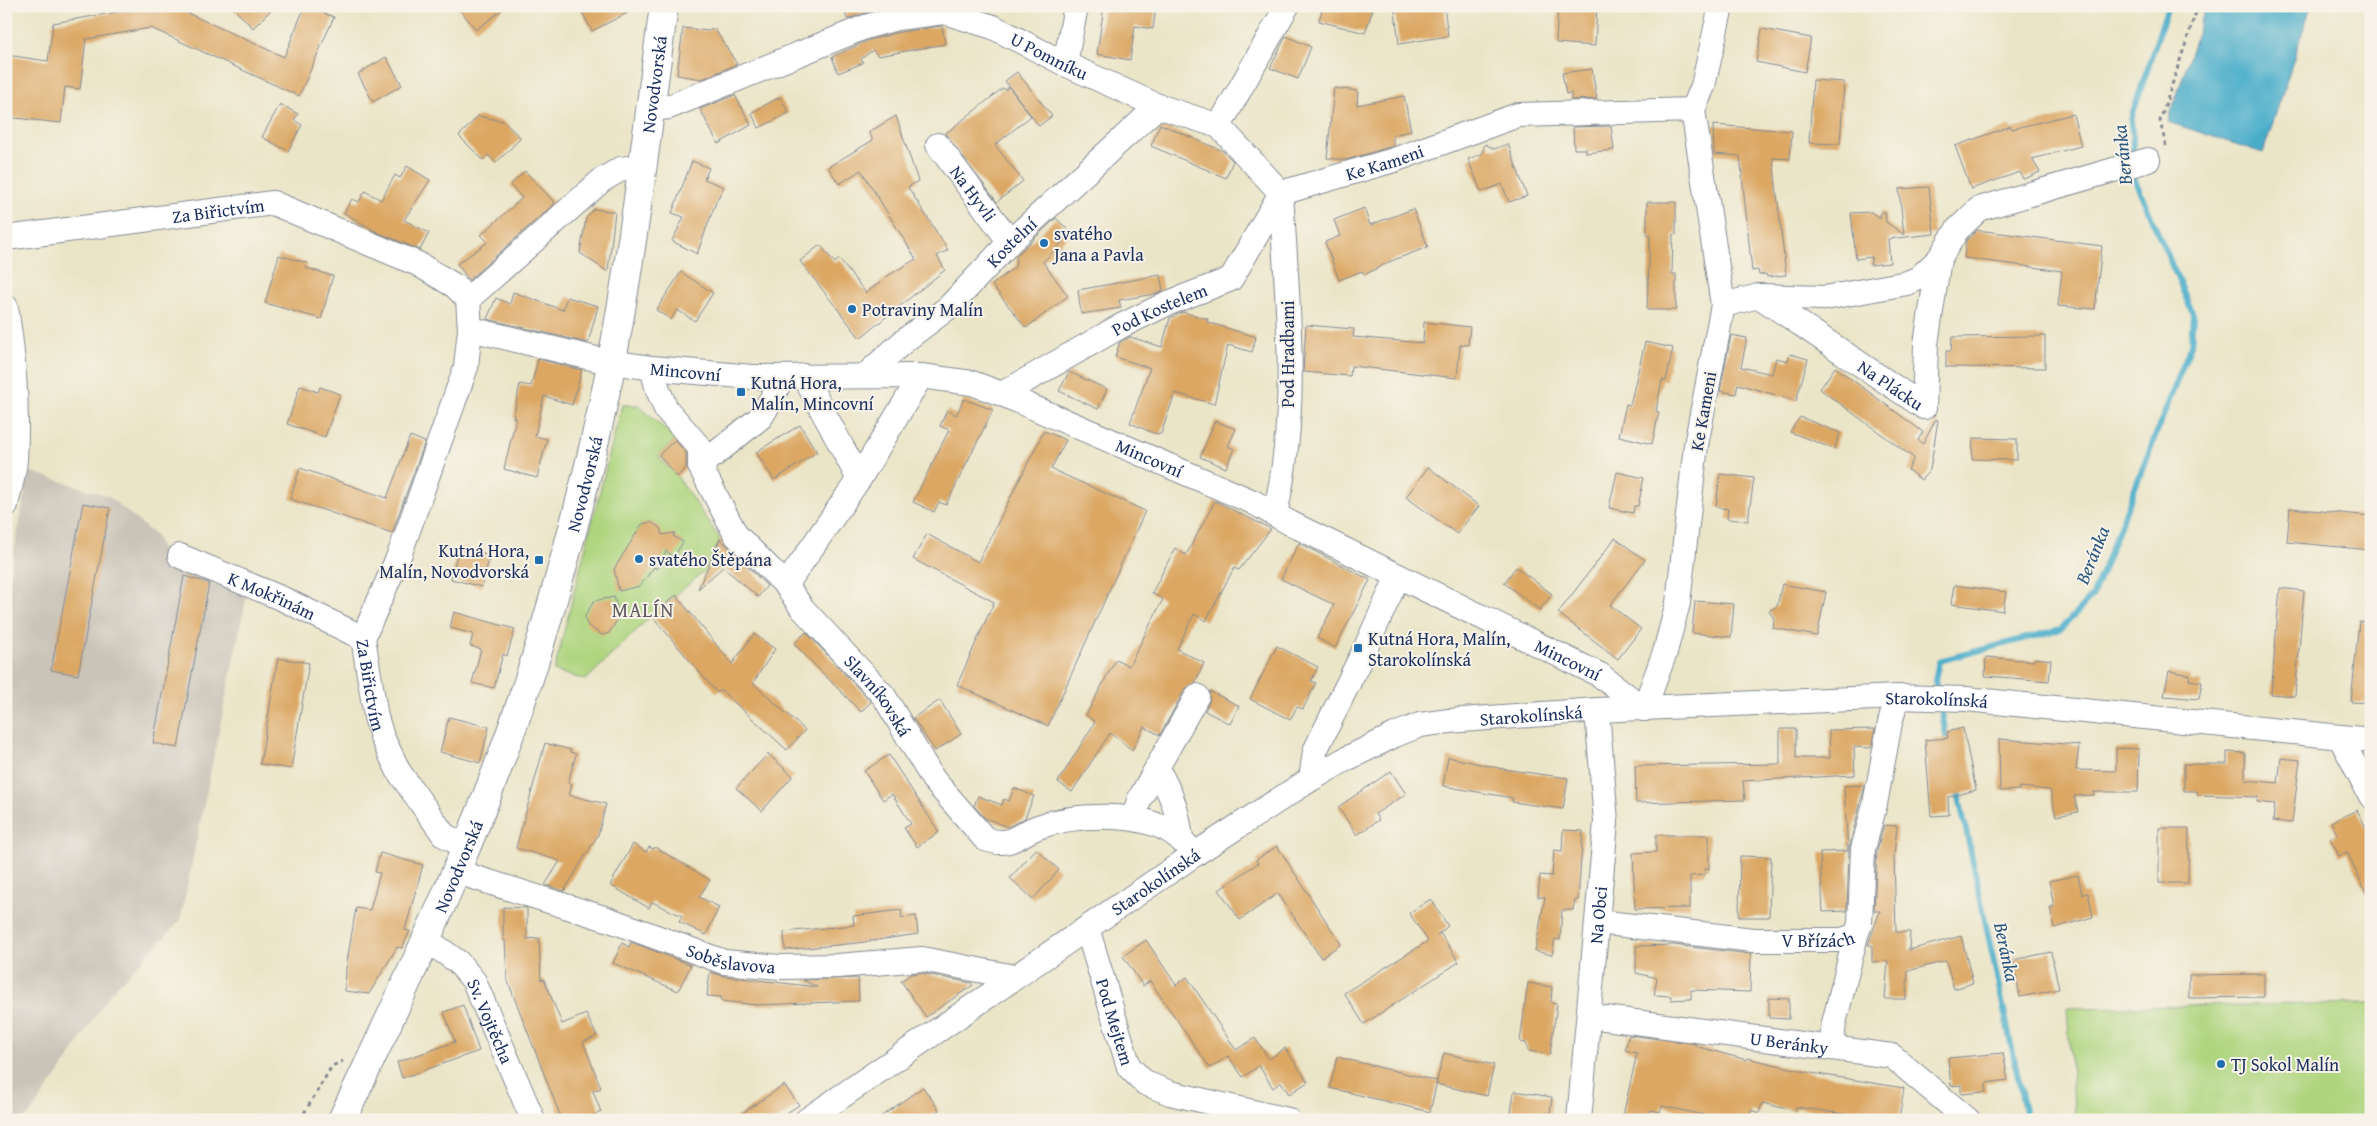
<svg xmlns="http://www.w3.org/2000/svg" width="2377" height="1126" font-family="'Gentium Book Plus',serif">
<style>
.industrial{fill:#c9c3b8}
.green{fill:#afd57f;stroke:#65826e}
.water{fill:#4aadca;stroke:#326e94}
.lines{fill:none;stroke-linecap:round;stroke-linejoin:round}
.stream{stroke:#4aadca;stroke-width:6}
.building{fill:#dba764}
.minor-casing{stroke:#838a93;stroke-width:26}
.major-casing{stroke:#838a93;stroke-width:30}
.path{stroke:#838a93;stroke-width:3;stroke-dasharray:4 4;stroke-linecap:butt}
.minor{stroke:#fff;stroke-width:24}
.major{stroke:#fff;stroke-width:28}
.poi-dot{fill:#1f6fb2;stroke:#f7f3e8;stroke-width:2}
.labels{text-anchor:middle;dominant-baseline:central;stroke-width:4;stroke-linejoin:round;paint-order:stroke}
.street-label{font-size:18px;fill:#1b2f5e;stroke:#f7f3e8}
.poi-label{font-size:18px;fill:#1b2f5e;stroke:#f7f3e8;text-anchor:start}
.water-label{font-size:19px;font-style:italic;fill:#29557e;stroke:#f7f3e8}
.quarter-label{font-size:20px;letter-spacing:1px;fill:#5e5960;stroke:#f7f3e8}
</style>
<rect width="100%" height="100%" fill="#f7f3e8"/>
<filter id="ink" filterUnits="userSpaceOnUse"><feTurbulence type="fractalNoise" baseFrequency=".02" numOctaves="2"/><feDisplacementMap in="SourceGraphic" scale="10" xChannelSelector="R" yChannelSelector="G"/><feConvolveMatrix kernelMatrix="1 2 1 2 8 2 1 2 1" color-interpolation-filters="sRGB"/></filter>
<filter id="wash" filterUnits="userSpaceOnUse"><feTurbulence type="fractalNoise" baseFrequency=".0096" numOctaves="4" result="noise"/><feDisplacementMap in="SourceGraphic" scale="20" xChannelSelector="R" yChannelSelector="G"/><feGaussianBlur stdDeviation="1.12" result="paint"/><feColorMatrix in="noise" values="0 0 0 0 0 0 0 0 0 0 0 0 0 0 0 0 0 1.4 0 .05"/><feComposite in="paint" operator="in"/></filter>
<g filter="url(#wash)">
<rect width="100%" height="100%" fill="#ebe5c8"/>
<path class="industrial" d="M29 471 108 496 156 536 165 557 206 574 247 594 180 921 110 993 62 1069 29 1115 23 1120H6V595Z"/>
<g class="green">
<path d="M622 405H638L676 439 659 455 660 459 677 476 720 539 707 569 652 615 586 680 554 671Z"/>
<path d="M2371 1003V1120H2075L2067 1008Z"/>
</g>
<path class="water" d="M2206 6H2311L2263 153 2168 122Z"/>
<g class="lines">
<g class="stream">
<path d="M2134 159 2131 119 2168 6"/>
<path d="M1938 694 1935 680 1939 661 2061 629 2093 595 2191 345 2193 314 2135 180 2134 169"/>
<path d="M1940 703 1948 745"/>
<path d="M1957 787 2027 1120"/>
</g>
</g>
<g id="blocks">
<g class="building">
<path d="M152 6H172L284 57 305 6 334 17 299 96 151 28 86 39 80 89 65 87 61 123 6 117V55L48 61 53 23Z"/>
<path d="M231 6H275L253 28Z"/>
<path d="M457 6H507L476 30Z"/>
<path d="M579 6H641L592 31Z"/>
<path d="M843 6H888L847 19Z"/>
<path d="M1104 6H1156L1153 29 1135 26 1130 60 1097 54Z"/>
<path d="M1323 6H1334L1350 11 1351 6H1374L1365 33 1319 21Z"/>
<path d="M1429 6H1444L1448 36 1399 44 1395 11Z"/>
<path d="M1558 6H1597L1595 46 1556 43Z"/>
<path d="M942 26 945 44 878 56 873 50 861 59 863 63 838 73 832 57 869 40 900 32Z"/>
<path d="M683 28 708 31 714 28 737 64 702 79 677 75Z"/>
<path d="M1762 29 1811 38 1805 72 1756 62Z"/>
<path d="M1286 36 1311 47 1298 79 1270 68Z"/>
<path d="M386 57 402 85 373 102 358 74Z"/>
<path d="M1592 69 1597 99 1571 100V93L1566 94 1562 73Z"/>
<path d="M1017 72 1052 116 1039 126 1005 81Z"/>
<path d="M1813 80 1844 82 1840 144 1809 143Z"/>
<path d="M1009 87 1031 116 995 145 1023 181 997 202 945 134 1003 88 1005 90Z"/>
<path d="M1334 88 1358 91 1357 105 1404 96 1411 131 1393 135V146L1390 147 1346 160 1327 158Z"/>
<path d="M735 95 751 125 718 144 700 109Z"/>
<path d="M780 97 789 113 759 128 751 113Z"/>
<path d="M280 104 298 114 294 120 302 125 288 151 262 137Z"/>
<path d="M2073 114 2081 146 2032 159 2040 172 2029 177 2023 179 2020 172 1971 189 1955 146 2011 126 2012 129Z"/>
<path d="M478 116 503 121 521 138 496 163 488 155 483 160 459 136Z"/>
<path d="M896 116 918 181 908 187 948 250 937 256 945 270 860 338 800 261 820 245 835 263 839 259 866 293 889 275 916 259 861 170 839 184 828 167 873 140 869 132Z"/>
<path d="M1160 124 1223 151 1233 161 1226 178 1151 146Z"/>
<path d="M1713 125 1792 131 1790 159 1773 158 1786 275 1767 277 1766 274 1759 275 1758 270 1752 271 1740 156 1714 154Z"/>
<path d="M1611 126 1614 150 1586 153V149H1574L1573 127Z"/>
<path d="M1485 144 1494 149 1508 144 1527 196 1509 202 1502 184 1481 192 1468 159 1482 154Z"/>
<path d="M692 161 709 168 704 179 724 187 716 202 697 254 672 241 684 217 672 213Z"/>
<path d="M407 166 430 180 404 220 429 233 420 250 379 233 344 213 352 199 359 202 365 191 381 200 395 175 400 178Z"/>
<path d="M525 171 555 203 469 280 457 264 488 242 481 235 522 198 510 185Z"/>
<path d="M1929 187 1934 234 1888 239 1890 263 1870 265 1872 257 1856 259 1851 213 1871 212 1880 218 1881 212H1885L1886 222 1904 235 1899 189Z"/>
<path d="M1647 202H1676V235L1673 234 1672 274H1676V310H1647L1650 235H1647Z"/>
<path d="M1364 208 1370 225 1413 209 1428 247 1391 261 1364 275 1362 271 1339 280 1325 242 1340 236 1334 220Z"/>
<path d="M594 209 615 212 608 272 580 253 586 218Z"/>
<path d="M1056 218 1071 233 1043 262 1068 296 1026 328 992 285 1015 267 1017 255Z"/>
<path d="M1977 230 2102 246 2095 309 2058 306 2062 271 1964 258 1966 241Z"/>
<path d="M279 255 307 263 306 268 333 276 321 319 265 303Z"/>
<path d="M681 272 713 293 695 321 677 310 671 320 656 310Z"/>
<path d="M1160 275 1163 290 1155 294 1119 300 1121 308 1081 314 1078 290Z"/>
<path d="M513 292 563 310 567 297 598 306 588 343 487 319 496 298 510 304Z"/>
<path d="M1183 312 1208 319 1207 322 1256 337 1252 352 1228 345 1214 404 1175 393 1161 434 1153 433 1130 423 1150 368 1115 357 1120 342 1130 337 1162 347 1170 318Z"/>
<path d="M1424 322 1470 327 1468 345H1460L1457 378 1351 366 1350 376 1303 372 1306 325 1354 329 1353 337 1423 343Z"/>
<path d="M1731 335 1747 338 1741 367 1772 374 1776 358 1788 361 1790 354 1808 359 1796 401 1738 384 1736 394 1720 391Z"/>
<path d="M2045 336V368L1946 367V351H1951L1952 337Z"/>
<path d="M1645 342 1673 348 1666 381 1662 380 1656 411 1659 412 1652 444 1619 436 1626 404 1630 405Z"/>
<path d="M538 359 582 370 572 405 544 396 535 436 547 439 537 478 504 469 516 418H513L520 384 531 386Z"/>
<path d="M1835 367 1923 432 1918 440 1923 444 1936 419 1938 420 1930 470 1921 480 1908 470 1914 458 1820 389Z"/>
<path d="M1069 372 1107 389 1098 409 1059 391Z"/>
<path d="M300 386 318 392 320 387 340 394 325 437 287 424Z"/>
<path d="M964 399 993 410 946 505 939 502 934 512 913 502 949 430 940 426 947 410 956 415Z"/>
<path d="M1800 417 1840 433 1834 449 1790 432Z"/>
<path d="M1215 421 1236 429 1228 446 1234 449 1226 468 1200 457Z"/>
<path d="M800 425 817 452 774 480 756 452Z"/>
<path d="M1044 431 1066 440 1051 469 1145 511 1048 726 957 685 994 602 913 559 927 534 978 562Z"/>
<path d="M410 436 425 442 392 533 290 499 300 468 387 498Z"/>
<path d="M1973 438 2017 439V460L1972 459Z"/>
<path d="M675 440 686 453V468L677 477 659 455Z"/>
<path d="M1428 467 1479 506 1457 534 1406 497Z"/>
<path d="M1617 472 1644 478 1638 506H1634L1633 513 1609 508Z"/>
<path d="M1720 474 1754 478 1748 521 1727 519 1728 509 1716 507Z"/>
<path d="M1215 501 1271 529 1239 570 1234 568 1206 621 1194 614 1177 649 1204 663 1195 683 1185 689 1160 735 1144 727 1132 750 1110 733 1072 792 1058 782 1095 722 1086 715 1116 659 1129 666 1163 599 1152 593 1175 548 1186 555Z"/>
<path d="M83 503 110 508 78 675 51 670Z"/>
<path d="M2290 508 2371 516V550L2287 542Z"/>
<path d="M651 522 660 528 662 535 675 533 673 536 683 542 674 557 666 551 657 569 654 567 640 586 619 591 614 569 642 524Z"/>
<path d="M1615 538 1645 560 1610 605 1641 629 1618 659 1558 613Z"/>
<path d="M720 539 767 586 758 597 723 567 698 589Z"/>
<path d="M1299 543 1370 580 1335 648 1317 638 1334 605 1281 579Z"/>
<path d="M459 547 490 555 482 587 451 579Z"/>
<path d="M1516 567 1552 594 1540 610 1504 583Z"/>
<path d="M184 576 209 583 178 748 153 743Z"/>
<path d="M1782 584 1826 592 1817 636 1773 628 1774 619 1769 611 1777 606Z"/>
<path d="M1954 585 2006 592 2003 611 1951 604Z"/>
<path d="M2280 588 2304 591 2295 696 2271 694Z"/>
<path d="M676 595 732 664 754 634 775 649 753 683 805 730 787 750 721 690 717 693 652 616Z"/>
<path d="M614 597 620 616 609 633 602 635 587 625 585 616 594 601Z"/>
<path d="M1695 601 1734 604 1731 637 1692 633Z"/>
<path d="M454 612 515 629 507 656 503 654 494 688 472 683 481 649 470 646 473 634 450 628Z"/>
<path d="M2359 622H2371V703L2351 702Z"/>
<path d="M806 632 871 702 861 712 794 644Z"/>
<path d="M1277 646 1318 667 1311 681 1316 683 1303 709 1297 707 1290 720 1250 699Z"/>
<path d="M1986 657 2034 661 2035 658 2051 660 2049 681 1985 676Z"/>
<path d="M278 658 309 663 291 769 260 764Z"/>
<path d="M2169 671 2190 675 2189 680 2202 682 2199 699 2164 696Z"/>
<path d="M1210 691 1239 706 1230 724 1205 711 1209 702Z"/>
<path d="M940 700 961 734 935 751 913 718Z"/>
<path d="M449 717 489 727 480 763 440 752Z"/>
<path d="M1963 728 1976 790 1948 797 1949 815 1931 816 1925 740 1948 738 1947 732Z"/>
<path d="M1780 729H1796V758H1830L1829 730 1875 729 1871 748 1854 747 1855 775 1743 781 1745 800 1636 803 1635 766 1780 764Z"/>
<path d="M1999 739 2079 745 2076 770 2116 771V748L2139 749 2138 792H2094V795L2074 796 2078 812 2056 816 2050 790 2019 787V790L2000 791Z"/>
<path d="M545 743 571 750 570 752 576 754 568 783 572 784 569 795 606 804 598 835 564 891 545 885 560 861 516 848Z"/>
<path d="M2227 752 2245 753V780L2278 783 2281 758 2300 760 2292 823 2273 821 2275 804 2257 802 2258 797 2198 795 2197 791H2184V764H2227Z"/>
<path d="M768 754 793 776 762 811 736 788Z"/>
<path d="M889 755 939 832 917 847 904 828 911 824 892 794 883 800 864 771Z"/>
<path d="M1448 757 1503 769 1568 778 1563 809 1512 802 1513 798 1443 786Z"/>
<path d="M1391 771 1406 794 1375 814 1379 820 1357 835 1338 807Z"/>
<path d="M1865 785 1849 848 1847 911 1823 912 1820 852 1848 851 1844 786Z"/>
<path d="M1014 788 1034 796 1025 818 1008 827 985 818 974 806 978 796 1002 805 1004 799 1009 801Z"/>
<path d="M2357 810 2371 837V903L2347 852 2339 856 2330 838 2337 834 2331 822Z"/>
<path d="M1884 825 1897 826 1894 855 1896 932H1910L1909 950 1961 936 1973 983 1954 989 1946 961 1908 971 1906 999H1885L1888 961 1872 962V945H1868L1880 911H1874L1877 851Z"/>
<path d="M2159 828H2189L2188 883H2159Z"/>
<path d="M1563 830 1583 831 1578 900H1575L1573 910H1562L1560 940 1555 939 1552 955 1535 951 1545 897H1538L1540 875 1552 876 1554 850 1562 851Z"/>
<path d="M1656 835H1709V869H1705V875L1690 876V908L1635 909 1633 853 1656 852Z"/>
<path d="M633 844 646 852 649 847 654 849 655 847 710 880 699 897 719 907 706 935 679 922 682 916 652 902 649 908 610 885Z"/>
<path d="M1277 846 1341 944 1321 958 1278 893 1240 920 1219 890 1258 863 1256 860Z"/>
<path d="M1036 849 1059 870 1033 899 1010 878Z"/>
<path d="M380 853 423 865 405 930 410 931 402 948 397 947 369 994 345 991 346 968 356 908 370 910 380 873 375 872Z"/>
<path d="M1740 856 1771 857 1769 917H1739Z"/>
<path d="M2078 875 2082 894 2088 893 2093 917 2054 928 2050 907H2054L2049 881Z"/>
<path d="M1431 899 1448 926 1437 935 1440 933 1459 962 1364 1024 1344 993 1428 941 1409 913Z"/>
<path d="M503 907 527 908V939L539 938 541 980 544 979 562 1024 586 1014 597 1036 583 1042 601 1088 593 1091 601 1112 581 1120H562L507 979 505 940 503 941Z"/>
<path d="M901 910 902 918 916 916 918 934 857 943 785 950 784 932 854 925 853 916Z"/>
<path d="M1146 940 1176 985 1187 977 1236 1050 1255 1038 1269 1059 1285 1048 1308 1082 1289 1094 1281 1082 1273 1088 1259 1066 1243 1077 1228 1056 1210 1068 1150 981 1143 986 1123 956Z"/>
<path d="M631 942 691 965 678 991 613 963 622 943 629 947Z"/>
<path d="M1673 945 1751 954 1750 992 1691 990V999L1671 1000V996L1654 995 1657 978 1636 973V946Z"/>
<path d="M2051 952 2059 989 2020 997 2013 960Z"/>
<path d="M710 972 723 976 817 987 803 980 858 978 859 1001 757 1005 721 1001V997L707 996Z"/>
<path d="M921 973 971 983 973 985 926 1017 901 981 911 974Z"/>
<path d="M2264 974V997L2189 998V975Z"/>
<path d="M1528 983 1552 987 1551 1003 1557 1004 1550 1054 1528 1051 1526 1043 1520 1042Z"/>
<path d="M1769 998 1789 999V1019L1769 1018Z"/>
<path d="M463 1005 479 1051 402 1078 397 1062 455 1042 444 1012Z"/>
<path d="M1629 1035 1696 1044 1695 1046 1747 1060V1058L1812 1073 1904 1088 1899 1120 1863 1114 1862 1120H1842L1843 1114 1796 1107 1795 1111 1762 1103 1759 1113 1751 1110 1749 1120H1703L1704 1115 1662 1106 1660 1112 1651 1110 1649 1120H1622L1637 1053 1625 1050Z"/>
<path d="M1444 1053 1494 1065 1487 1096 1436 1084Z"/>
<path d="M2003 1053 2008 1080 1986 1083V1092L1961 1094V1085L1951 1086 1948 1058Z"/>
<path d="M1337 1057 1437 1081 1430 1112 1330 1088Z"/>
<path d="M784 1085 799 1105 776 1120H732Z"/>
<path d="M923 1087 939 1110 925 1120H876Z"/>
<path d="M1514 1091 1552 1097 1550 1114 1545 1113 1544 1120H1510Z"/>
</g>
</g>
</g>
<g filter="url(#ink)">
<use href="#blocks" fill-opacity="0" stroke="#838a93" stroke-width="1"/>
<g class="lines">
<defs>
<g id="minor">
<path d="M1065 64 1076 6"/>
<path id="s1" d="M651 109 669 107 865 27 897 18 944 12 993 27 1065 64 1158 106 1219 126 1281 193"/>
<path d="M1693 110 1703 86 1721 6"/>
<path d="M1219 126 1287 6"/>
<path id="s2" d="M938 145 1010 242"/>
<path id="s3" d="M1281 193 1394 160 1518 115 1693 110 1723 305 1696 445 1678 603 1665 652 1644 709"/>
<path id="s4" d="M6 238 273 203 418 264 455 286 468 299 470 329 466 367 400 553 363 638 376 717 382 737 399 772 444 835 467 848"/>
<path id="s5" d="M1759 296 1924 407"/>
<path d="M468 299 602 180 621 169 642 166"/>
<path d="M1723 305 1759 296 1825 298 1907 283 1919 278 1939 259 1957 230 1979 209 2148 160"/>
<path d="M6 307C14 357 18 410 15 460 14 475 9 490 6 505"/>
<path d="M470 329 596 359"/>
<path id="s6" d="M611 362 652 368 752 377 921 376 972 383 1002 394 1253 502 1290 523 1600 675 1644 709"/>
<path id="s7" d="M652 368 658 390 666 409 700 448V466L736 535 786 585 802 608 884 696 933 779 985 839C1012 848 1016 835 1038 827 1073 814 1132 812 1166 829 1177 834 1186 845 1195 854"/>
<path d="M804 376 859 479"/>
<path id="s8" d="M865 376 904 341 949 307 1010 242 1158 106"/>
<path id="s9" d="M1002 394 1119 327 1166 304 1231 279 1281 193"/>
<path d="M1924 407 1926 344 1939 259"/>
<path d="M700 466 761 417 772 398 782 377"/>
<path d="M1275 513C1300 410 1287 299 1281 193"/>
<path id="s10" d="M180 556 283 599 363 638"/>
<path d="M786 585 859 479 921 376"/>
<path d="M2340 737 2371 796"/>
<path d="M1157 769C1171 792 1178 812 1181 839"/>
<path d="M1311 779 1315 751 1367 645 1398 576"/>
<path d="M1134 818 1139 800 1197 696"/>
<path id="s11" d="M457 872 610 920 724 962 780 967 838 966 922 959 1014 977"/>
<path id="s12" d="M1598 922 1753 940H1843L1856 935 1860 924 1863 849 1875 804 1890 723 1897 697"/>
<path id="s13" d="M1087 928 1129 1067 1145 1083 1170 1093 1288 1120"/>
<path id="s14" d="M427 940 458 962 474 981 533 1120"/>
<path id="s15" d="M1590 1016 1892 1056 1968 1120"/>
<path d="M1831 1048 1834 1023 1856 935"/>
<path id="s16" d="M807 1120 1195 854 1311 779 1344 760 1395 735 1420 725 1449 721 1597 710 1897 697 1966 699 2371 740"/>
<path id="s17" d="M1579 1120 1606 822 1597 710"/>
</g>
<g id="major">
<path id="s18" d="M342 1120C422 952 499 790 550 610 574 528 596 444 612 360 634 243 648 124 664 6"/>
</g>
</defs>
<use href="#minor" class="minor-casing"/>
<use href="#major" class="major-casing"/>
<g class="path">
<path d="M2166 146 2160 121 2198 6"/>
<path d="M300 1120 332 1066 343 1061"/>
</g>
<use href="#minor" class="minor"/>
<use href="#major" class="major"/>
</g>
</g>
<g class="poi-dot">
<circle cx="1044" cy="243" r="5"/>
<circle cx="852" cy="309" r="5"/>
<rect x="736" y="387" width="10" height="10" rx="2.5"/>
<circle cx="639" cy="559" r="5"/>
<rect x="534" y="555" width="10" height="10" rx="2.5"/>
<rect x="1353" y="643" width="10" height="10" rx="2.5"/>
<circle cx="2221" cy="1064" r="5"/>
</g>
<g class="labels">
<g class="street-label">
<text stroke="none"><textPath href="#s1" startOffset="425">U Pomníku</textPath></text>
<text stroke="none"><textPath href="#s18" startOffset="1088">Novodvorská</textPath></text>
<text stroke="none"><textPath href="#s3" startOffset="108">Ke Kameni</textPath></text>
<text stroke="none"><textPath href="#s2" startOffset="60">Na Hyvli</textPath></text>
<text stroke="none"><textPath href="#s4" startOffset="214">Za Biřictvím</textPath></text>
<text stroke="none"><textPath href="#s8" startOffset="199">Kostelní</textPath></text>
<text stroke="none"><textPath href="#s9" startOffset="179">Pod Kostelem</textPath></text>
<text transform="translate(1287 354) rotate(-90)">Pod Hradbami</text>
<text stroke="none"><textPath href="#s6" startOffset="75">Mincovní</textPath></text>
<text stroke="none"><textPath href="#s5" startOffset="159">Na Plácku</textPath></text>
<text transform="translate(1703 411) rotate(-80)">Ke Kameni</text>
<text stroke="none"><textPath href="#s6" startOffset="555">Mincovní</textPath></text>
<text stroke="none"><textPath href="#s18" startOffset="682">Novodvorská</textPath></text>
<text stroke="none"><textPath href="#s10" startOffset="100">K Mokřinám</textPath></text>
<text stroke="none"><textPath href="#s6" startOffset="1020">Mincovní</textPath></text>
<text stroke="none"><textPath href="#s4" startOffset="894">Za Biřictvím</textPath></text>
<text stroke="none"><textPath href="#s7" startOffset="406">Slavníkovská</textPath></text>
<text stroke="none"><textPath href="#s16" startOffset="1248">Starokolínská</textPath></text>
<text stroke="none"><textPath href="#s16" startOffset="842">Starokolínská</textPath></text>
<text stroke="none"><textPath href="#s18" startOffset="279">Novodvorská</textPath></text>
<text stroke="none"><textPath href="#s16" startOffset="422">Starokolínská</textPath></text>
<text stroke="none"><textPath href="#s17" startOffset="206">Na Obci</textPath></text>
<text stroke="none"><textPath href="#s12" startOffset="221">V Břízách</textPath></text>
<text stroke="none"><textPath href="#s11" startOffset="288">Soběslavova</textPath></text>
<text stroke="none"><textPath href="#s13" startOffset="98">Pod Mejtem</textPath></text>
<text stroke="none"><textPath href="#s14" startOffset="106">Sv. Vojtěcha</textPath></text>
<text stroke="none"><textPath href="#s15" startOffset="201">U Beránky</textPath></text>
</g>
<g class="poi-label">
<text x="1054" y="233">svatého<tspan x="1054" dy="21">Jana a Pavla</tspan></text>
<text x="862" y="309">Potraviny Malín</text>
<text x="751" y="382">Kutná Hora,<tspan x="751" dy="21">Malín, Mincovní</tspan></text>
<text x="529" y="550" text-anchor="end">Kutná Hora,<tspan x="529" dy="21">Malín, Novodvorská</tspan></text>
<text x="649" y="559">svatého Štěpána</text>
<text x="1368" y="638">Kutná Hora, Malín,<tspan x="1368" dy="21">Starokolínská</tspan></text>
<text x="2231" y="1064">TJ Sokol Malín</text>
</g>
<g class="water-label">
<text transform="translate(2122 155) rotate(-96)">Beránka</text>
<text transform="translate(2092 555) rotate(-68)">Beránka</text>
<text transform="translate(2007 952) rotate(78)">Beránka</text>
</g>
<g class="quarter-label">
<text x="643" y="609">MALÍN</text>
</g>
</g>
<rect width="2377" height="1126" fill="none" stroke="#f7f3e8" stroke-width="25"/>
</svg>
